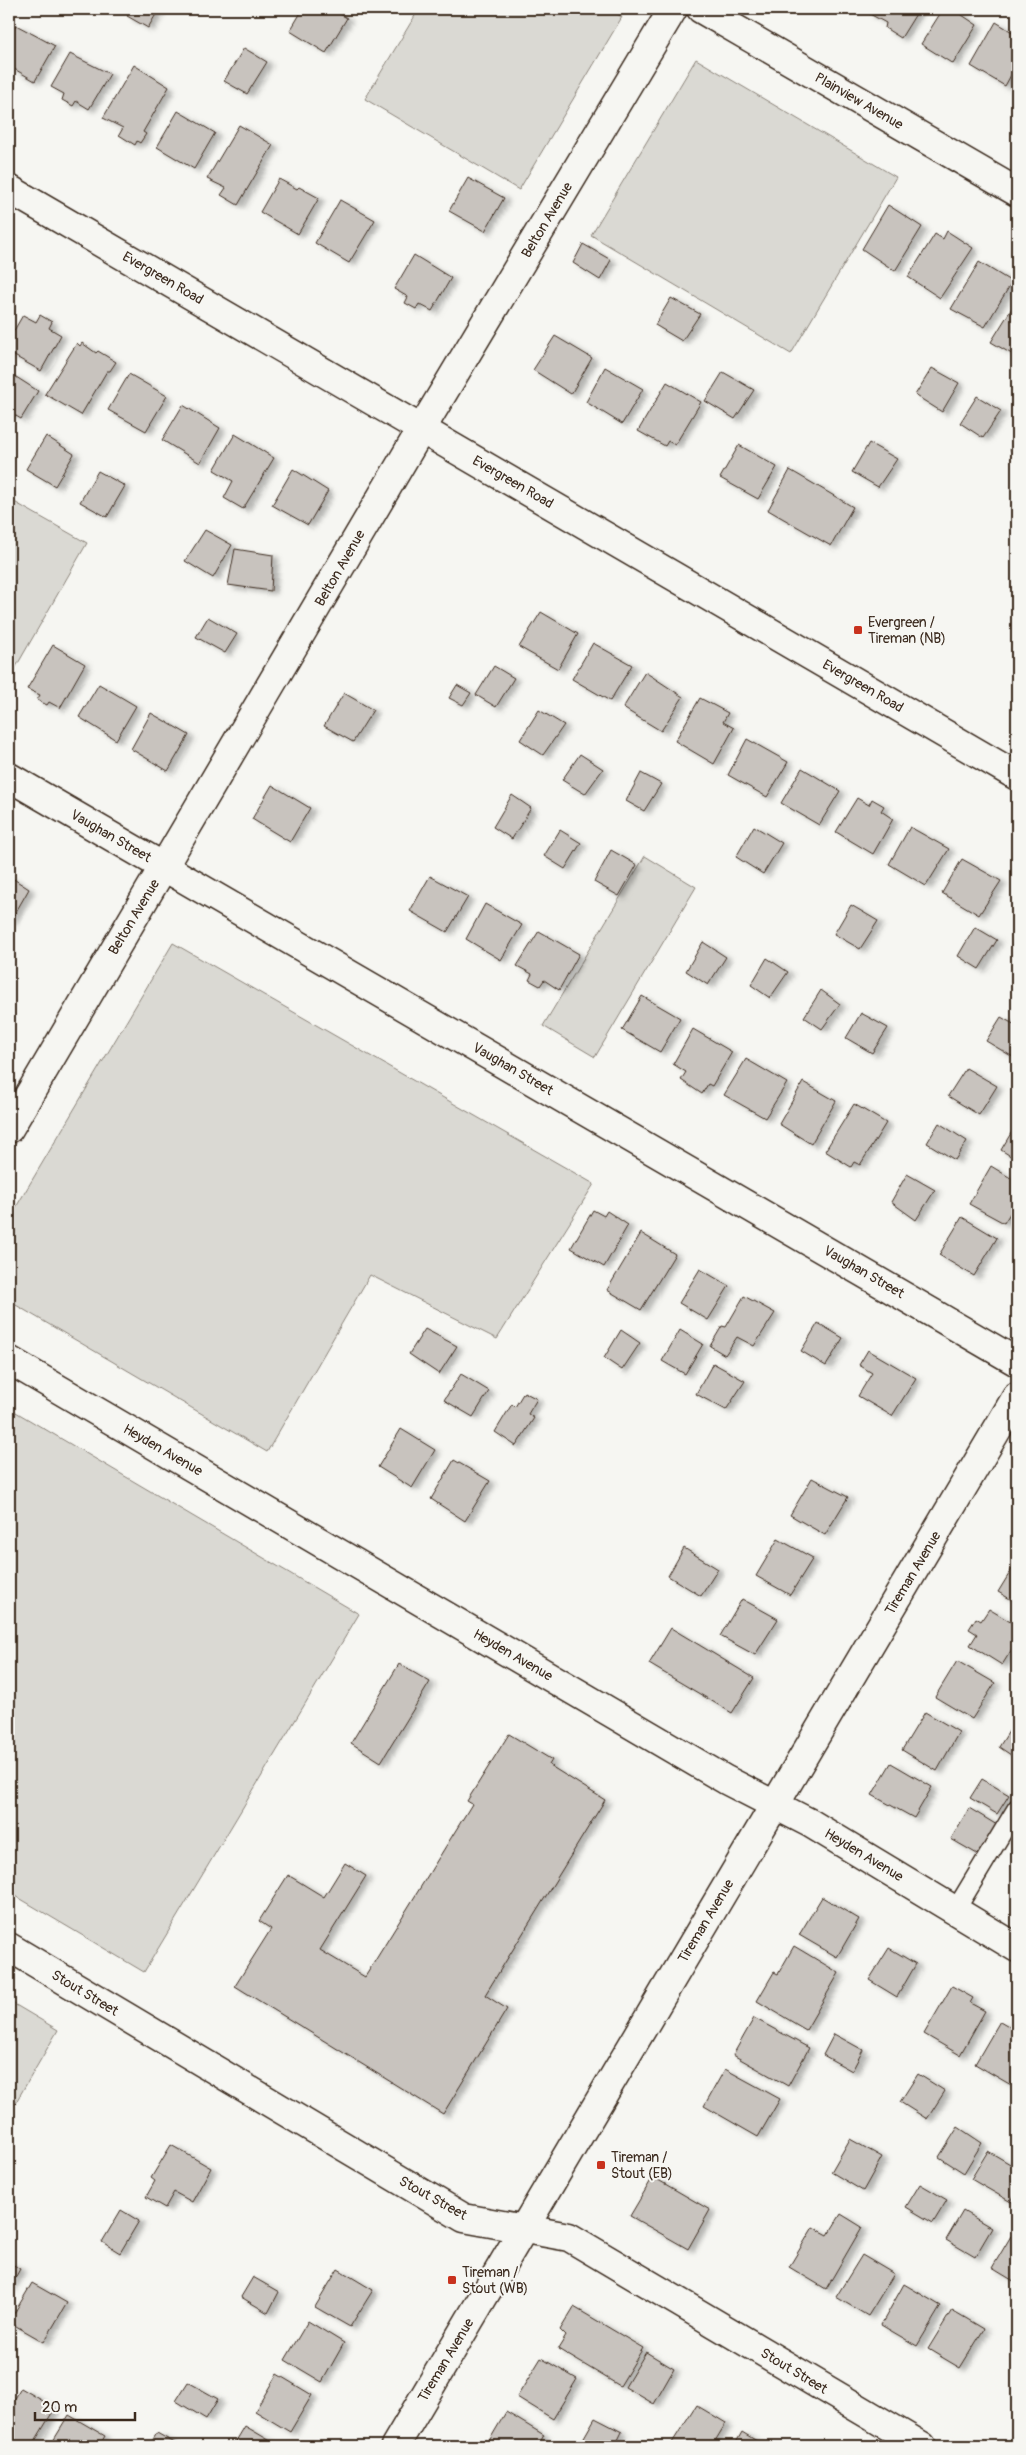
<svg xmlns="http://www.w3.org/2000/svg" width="1026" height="2455" font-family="Pangolin,sans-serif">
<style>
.green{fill:#dad9d3;stroke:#8a8278}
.building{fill:#c8c3be;stroke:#3b2a1e;filter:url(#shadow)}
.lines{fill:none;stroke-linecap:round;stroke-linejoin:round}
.service-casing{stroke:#3b2a1e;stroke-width:21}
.minor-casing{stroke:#3b2a1e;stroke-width:31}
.tertiary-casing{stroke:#3b2a1e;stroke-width:31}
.service{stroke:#f6f6f2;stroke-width:18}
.minor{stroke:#f6f6f2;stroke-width:28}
.tertiary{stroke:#f6f6f2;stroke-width:28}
.poi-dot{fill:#c8321e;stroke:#f6f6f2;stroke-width:2}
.labels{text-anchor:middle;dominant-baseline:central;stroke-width:4;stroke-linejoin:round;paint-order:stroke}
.street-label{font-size:14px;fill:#3b2a1e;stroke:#f6f6f2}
.poi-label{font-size:14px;fill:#3b2a1e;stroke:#f6f6f2;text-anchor:start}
</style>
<defs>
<filter id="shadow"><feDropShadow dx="5.5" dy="3" stdDeviation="2.5" flood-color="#0004"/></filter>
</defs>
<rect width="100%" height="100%" fill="#f6f6f2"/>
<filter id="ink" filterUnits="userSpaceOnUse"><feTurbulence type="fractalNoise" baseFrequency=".02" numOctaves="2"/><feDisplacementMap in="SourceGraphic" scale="10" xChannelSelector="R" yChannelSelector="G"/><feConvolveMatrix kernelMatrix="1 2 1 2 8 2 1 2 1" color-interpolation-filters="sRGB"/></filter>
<g filter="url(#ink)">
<g class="green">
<path d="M419 9H608L622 17 519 190 365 99Z"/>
<path d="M696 59 896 177 791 354 591 235Z"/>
<path d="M9 499 87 543 9 679Z"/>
<path d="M645 856 696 887 595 1057 543 1026Z"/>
<path d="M173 943 594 1184 497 1339 370 1275 267 1452 9 1301V1219Z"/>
<path d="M9 1408 359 1614 144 1972 9 1892Z"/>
<path d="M9 2001 58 2030 9 2114Z"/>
</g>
<g class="building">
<path d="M132 9H159L148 28 127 16Z"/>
<path d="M303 9H331L347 18 326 53 290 31Z"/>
<path d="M871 9H919L901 38 885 28 886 23 868 13Z"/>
<path d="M943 9H953L977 25 953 64 921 44Z"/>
<path d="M996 22 1017 35V64L1005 86 971 66Z"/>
<path d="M16 25 55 46 35 81 9 66V37Z"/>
<path d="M244 48 267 62 247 94 224 81Z"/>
<path d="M70 54 110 74 89 109 76 101 73 106 62 100 64 94 51 87Z"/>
<path d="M134 65 169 87 143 132 146 134 140 143 137 141 135 145 119 135 123 128 103 118Z"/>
<path d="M178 111 215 133 194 169 157 147Z"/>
<path d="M239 125 273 145 238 205 221 195 226 188 207 179Z"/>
<path d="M468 178 504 198 485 231 449 211Z"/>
<path d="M279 179 297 189 299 187 319 198 298 234 260 212Z"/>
<path d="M340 200 375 220 349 263 315 243Z"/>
<path d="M888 205 922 227 895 271 862 249Z"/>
<path d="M947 231 973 248 940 298 908 277 935 234 943 239Z"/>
<path d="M583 244 611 260 600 280 573 263Z"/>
<path d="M414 255 451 278 432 311 419 304 416 309 405 303 408 297 394 289Z"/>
<path d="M979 262 1012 282 985 327 951 309Z"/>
<path d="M671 298 700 314 682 341 655 325Z"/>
<path d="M1017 300V357L991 342Z"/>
<path d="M23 315 36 322 40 315 52 322 49 328 61 335 41 371 9 353V339Z"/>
<path d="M555 336 592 358 571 394 533 370Z"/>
<path d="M77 343 80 346 82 343 96 353 98 351 116 362 110 371H107L81 415 45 394Z"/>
<path d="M605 367 643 389 622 424 586 402Z"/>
<path d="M932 368 959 383 942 412 915 395Z"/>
<path d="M723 372 754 390 735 419 705 401Z"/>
<path d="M129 374 167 396 146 431 108 410Z"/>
<path d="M13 375 38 391 21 419 9 412V382Z"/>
<path d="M667 382 701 402 675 445 668 441 665 446 638 431Z"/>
<path d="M977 396 1001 411 983 438 960 423Z"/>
<path d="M183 405 220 428 200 463 162 440Z"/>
<path d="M235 434 274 458 243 509 224 498 233 481 214 470Z"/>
<path d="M46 436 74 454 55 486 26 469Z"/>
<path d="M1017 439V455L1010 450Z"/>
<path d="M869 443 897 459 878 487 852 472Z"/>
<path d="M739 445 777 467 758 499 720 478Z"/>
<path d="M293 469 328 491 308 525 272 505Z"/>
<path d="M790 470 853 507 831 546 768 510Z"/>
<path d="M98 471 125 486 107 517 80 502Z"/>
<path d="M205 530 232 545 213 578 185 561Z"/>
<path d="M235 549 273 555 271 591 228 585Z"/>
<path d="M541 612 578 634 558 669 519 647Z"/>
<path d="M208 617 237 634 225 653 196 637Z"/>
<path d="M593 643 632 665 610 701 572 679Z"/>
<path d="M53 645 85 664 60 708 49 702 47 705 37 700 40 695 27 689Z"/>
<path d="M494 666 514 678 496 707 476 695Z"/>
<path d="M645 672 683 697 661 731 623 708Z"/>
<path d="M99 684 136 706 116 740 79 717Z"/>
<path d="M457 685 471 693 463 705 449 698Z"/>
<path d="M344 693 373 710 353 742 324 726Z"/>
<path d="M700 698 728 713 723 722 734 728 714 764 675 741Z"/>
<path d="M539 710 564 725 543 755 520 740Z"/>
<path d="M151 713 189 735 168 771 131 749Z"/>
<path d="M747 739 788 762 767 797 728 775Z"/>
<path d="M580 754 603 769 585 794 562 780Z"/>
<path d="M802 768 840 791 819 825 781 803Z"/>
<path d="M641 773 661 784 644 811 626 801Z"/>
<path d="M272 785 310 808 290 842 252 819Z"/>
<path d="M512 795 531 808 512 839 493 827Z"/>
<path d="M857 798 869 805 872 799 884 806 881 811 893 819 873 854 836 832Z"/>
<path d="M754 826 782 843 763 874 736 857Z"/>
<path d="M910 827 949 849 926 886 889 864Z"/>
<path d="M560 830 581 843 565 869 544 856Z"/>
<path d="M611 850 637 865 619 896 594 882Z"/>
<path d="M962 859 1001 881 979 915 942 893Z"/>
<path d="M9 876 29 889 9 924Z"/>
<path d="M430 876 468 897 447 932 410 911Z"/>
<path d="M485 904 522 925 501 960 466 939Z"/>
<path d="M851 905 878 921 860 949 834 934Z"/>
<path d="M975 927 997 940 979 969 958 956Z"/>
<path d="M539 931 579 954 559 990 544 980 540 986 529 980 532 974 517 966Z"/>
<path d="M703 942 726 957 708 985 686 971Z"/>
<path d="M767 958 788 972 770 998 751 985Z"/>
<path d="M821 990 840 1004 822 1029 804 1017Z"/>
<path d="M642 996 680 1018 660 1052 622 1030Z"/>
<path d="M861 1013 888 1028 872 1053 846 1038Z"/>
<path d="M1001 1017 1017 1026V1050L1013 1057 986 1041Z"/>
<path d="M693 1029 732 1052 712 1086 708 1084 702 1094 681 1080 686 1072 673 1064Z"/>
<path d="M746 1059 787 1083 765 1118 724 1095Z"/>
<path d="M966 1068 997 1086 979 1115 948 1096Z"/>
<path d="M803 1082 836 1101 811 1144 779 1124Z"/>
<path d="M854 1104 886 1123 860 1165 854 1162 851 1167 825 1151Z"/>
<path d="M939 1123 967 1141 955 1160 927 1143Z"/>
<path d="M1017 1123V1160L1001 1150Z"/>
<path d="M991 1166 1017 1182V1202L1004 1223 969 1204Z"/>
<path d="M907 1174 935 1190 916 1220 891 1202Z"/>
<path d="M593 1210 604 1216 607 1211 628 1225 604 1267 571 1248Z"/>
<path d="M962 1217 997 1238 974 1276 939 1255Z"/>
<path d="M641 1233 675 1254 641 1310 607 1290Z"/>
<path d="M700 1269 729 1286 708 1320 679 1303Z"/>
<path d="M744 1296 775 1313 754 1346 737 1337 725 1355 710 1346 722 1326 726 1327Z"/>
<path d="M818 1323 843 1338 826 1366 801 1351Z"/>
<path d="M425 1329 457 1346 439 1374 409 1354Z"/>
<path d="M621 1330 640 1343 622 1370 604 1358Z"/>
<path d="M680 1330 703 1344 685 1374 662 1361Z"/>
<path d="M868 1350 916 1378 892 1416 858 1396 872 1373 859 1365Z"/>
<path d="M713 1363 745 1381 726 1410 696 1394Z"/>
<path d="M461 1374 489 1391 473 1417 444 1400Z"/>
<path d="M524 1392 537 1399 528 1414 534 1418 516 1446 495 1432 512 1404 515 1407Z"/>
<path d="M401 1429 435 1450 412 1488 378 1467Z"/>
<path d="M454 1460 490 1481 465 1521 431 1499Z"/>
<path d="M812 1478 848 1497 825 1535 790 1515Z"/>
<path d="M778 1539 813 1558 790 1595 756 1576Z"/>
<path d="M684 1548 718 1569 701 1596 668 1576Z"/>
<path d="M1017 1561V1603L998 1592Z"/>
<path d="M742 1599 778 1619 755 1655 720 1636Z"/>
<path d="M989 1609 1017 1626V1641L1002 1665 970 1645 977 1634 969 1629 976 1618 981 1621Z"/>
<path d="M671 1628 754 1678 732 1713 649 1664Z"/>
<path d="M957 1661 995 1683 972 1719 935 1697Z"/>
<path d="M399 1664 430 1682 381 1762 351 1743Z"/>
<path d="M925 1712 959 1732 937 1771 902 1750Z"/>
<path d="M1011 1728 1017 1732V1759L999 1747Z"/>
<path d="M509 1734 552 1760 549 1765 605 1800 485 1995 507 2009 443 2114 235 1986 271 1929 259 1921 288 1875 324 1897 345 1863 366 1876 320 1950 365 1977 472 1804 467 1801Z"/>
<path d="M891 1763 932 1787 914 1818 872 1795Z"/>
<path d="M982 1779 1009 1795 997 1814 970 1798Z"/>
<path d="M969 1808 997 1825 979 1855 951 1839Z"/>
<path d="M822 1897 859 1919 837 1957 799 1935Z"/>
<path d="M794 1946 839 1973 806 2030 757 2001 774 1972 778 1974Z"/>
<path d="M889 1948 916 1964 897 1997 869 1980Z"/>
<path d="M952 1986 973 1998 970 2003 985 2011 960 2055 924 2034Z"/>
<path d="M754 2018 809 2048 788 2086 733 2055Z"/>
<path d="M1000 2021 1017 2031V2075L1011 2085 975 2064Z"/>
<path d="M834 2034 863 2050 852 2071 823 2055Z"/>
<path d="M725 2069 780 2099 758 2137 704 2106Z"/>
<path d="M918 2074 945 2091 927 2119 900 2102Z"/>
<path d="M958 2127 982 2143 964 2173 939 2157Z"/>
<path d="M850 2139 882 2157 863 2191 831 2172Z"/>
<path d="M171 2145 211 2168 192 2202 174 2192 165 2208 146 2197 155 2181 151 2178Z"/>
<path d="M988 2151 1017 2168V2190L1011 2202 971 2179Z"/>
<path d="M653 2177 710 2210 688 2249 630 2216Z"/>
<path d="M920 2184 947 2200 933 2223 906 2207Z"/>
<path d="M121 2210 139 2221 120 2253 102 2242Z"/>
<path d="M963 2211 992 2228 975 2257 946 2240Z"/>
<path d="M841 2214 862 2227 826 2289 789 2267 813 2227 828 2235Z"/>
<path d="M1011 2236 1017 2240V2283L992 2268Z"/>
<path d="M862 2255 894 2274 868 2316 836 2297Z"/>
<path d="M9 2262 20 2269 9 2289Z"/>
<path d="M338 2269 373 2290 350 2327 315 2307Z"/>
<path d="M253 2277 279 2292 268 2313 241 2297Z"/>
<path d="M32 2283 67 2303 44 2342 9 2322Z"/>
<path d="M904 2284 941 2306 917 2346 881 2325Z"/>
<path d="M574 2307 643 2348 620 2386 558 2349 566 2336 560 2330Z"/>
<path d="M952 2310 984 2329 960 2368 928 2349Z"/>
<path d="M308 2321 344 2343 322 2382 285 2360Z"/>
<path d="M646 2352 674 2369 654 2404 625 2387Z"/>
<path d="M541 2358 577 2379 553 2419 517 2397Z"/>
<path d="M277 2374 312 2395 290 2432 255 2411Z"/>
<path d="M188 2382 218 2399 206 2419 176 2401Z"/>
<path d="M21 2388 55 2408 32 2446H25L9 2437V2409Z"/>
<path d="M696 2405 726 2423 712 2446H670Z"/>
<path d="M506 2412 544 2435 538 2446H486Z"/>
<path d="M69 2415 105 2436 99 2446H50Z"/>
<path d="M595 2418 622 2432 615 2446H579Z"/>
<path d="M245 2426 279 2446H233Z"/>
<path d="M742 2432 765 2446H734Z"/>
<path d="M157 2433 180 2446H149Z"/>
</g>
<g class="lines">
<defs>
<path id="service" d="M955 1911 1017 1808"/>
<g id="minor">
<path d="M701 9 1017 192"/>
<path d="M9 777 1017 1362"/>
<path d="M9 1129 422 428 673 9"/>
<path d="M9 1360 726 1780 810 1823 1017 1948"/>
<path d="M9 1947 464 2218 569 2237 922 2446"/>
</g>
<g id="tertiary">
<path d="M9 189 1017 776"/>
<path d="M395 2446 1017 1396"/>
</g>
</defs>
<use href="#service" class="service-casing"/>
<use href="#minor" class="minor-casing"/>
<use href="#tertiary" class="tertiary-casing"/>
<use href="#service" class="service"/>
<use href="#minor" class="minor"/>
<use href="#tertiary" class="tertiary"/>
</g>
</g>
<g class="poi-dot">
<rect x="853" y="625" width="10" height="10" rx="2.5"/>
<rect x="596" y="2160" width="10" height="10" rx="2.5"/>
<rect x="447" y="2275" width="10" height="10" rx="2.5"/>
</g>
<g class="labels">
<g class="street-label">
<text transform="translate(859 101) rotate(30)">Plainview Avenue</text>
<text transform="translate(547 220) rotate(-59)">Belton Avenue</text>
<text transform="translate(163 278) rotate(30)">Evergreen Road</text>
<text transform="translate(513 482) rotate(30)">Evergreen Road</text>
<text transform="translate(340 568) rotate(-60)">Belton Avenue</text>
<text transform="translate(863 686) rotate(30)">Evergreen Road</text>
<text transform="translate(111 836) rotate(30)">Vaughan Street</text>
<text transform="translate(134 917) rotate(-59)">Belton Avenue</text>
<text transform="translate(513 1069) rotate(30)">Vaughan Street</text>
<text transform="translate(864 1272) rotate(30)">Vaughan Street</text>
<text transform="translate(163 1450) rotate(30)">Heyden Avenue</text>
<text transform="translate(913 1573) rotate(-59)">Tireman Avenue</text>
<text transform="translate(513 1655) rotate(30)">Heyden Avenue</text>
<text transform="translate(864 1855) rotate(31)">Heyden Avenue</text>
<text transform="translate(706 1921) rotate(-59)">Tireman Avenue</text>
<text transform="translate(85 1993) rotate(31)">Stout Street</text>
<text transform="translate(433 2198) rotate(29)">Stout Street</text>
<text transform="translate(446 2360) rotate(-59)">Tireman Avenue</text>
<text transform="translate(794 2371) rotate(31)">Stout Street</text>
</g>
<g class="poi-label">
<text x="868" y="622">Evergreen /<tspan x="868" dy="16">Tireman (NB)</tspan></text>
<text x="611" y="2157">Tireman /<tspan x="611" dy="16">Stout (EB)</tspan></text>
<text x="462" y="2272">Tireman /<tspan x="462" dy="16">Stout (WB)</tspan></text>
</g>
</g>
<rect width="1026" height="2455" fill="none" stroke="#f6f6f2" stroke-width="30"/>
<rect x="15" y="15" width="996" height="2425" fill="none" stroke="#3b2a1e" stroke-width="2" filter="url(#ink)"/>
<path d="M35 2412v8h100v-8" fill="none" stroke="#3b2a1e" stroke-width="2.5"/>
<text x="42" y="2412" font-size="15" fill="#3b2a1e" stroke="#f6f6f2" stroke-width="4" paint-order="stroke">20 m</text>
</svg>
